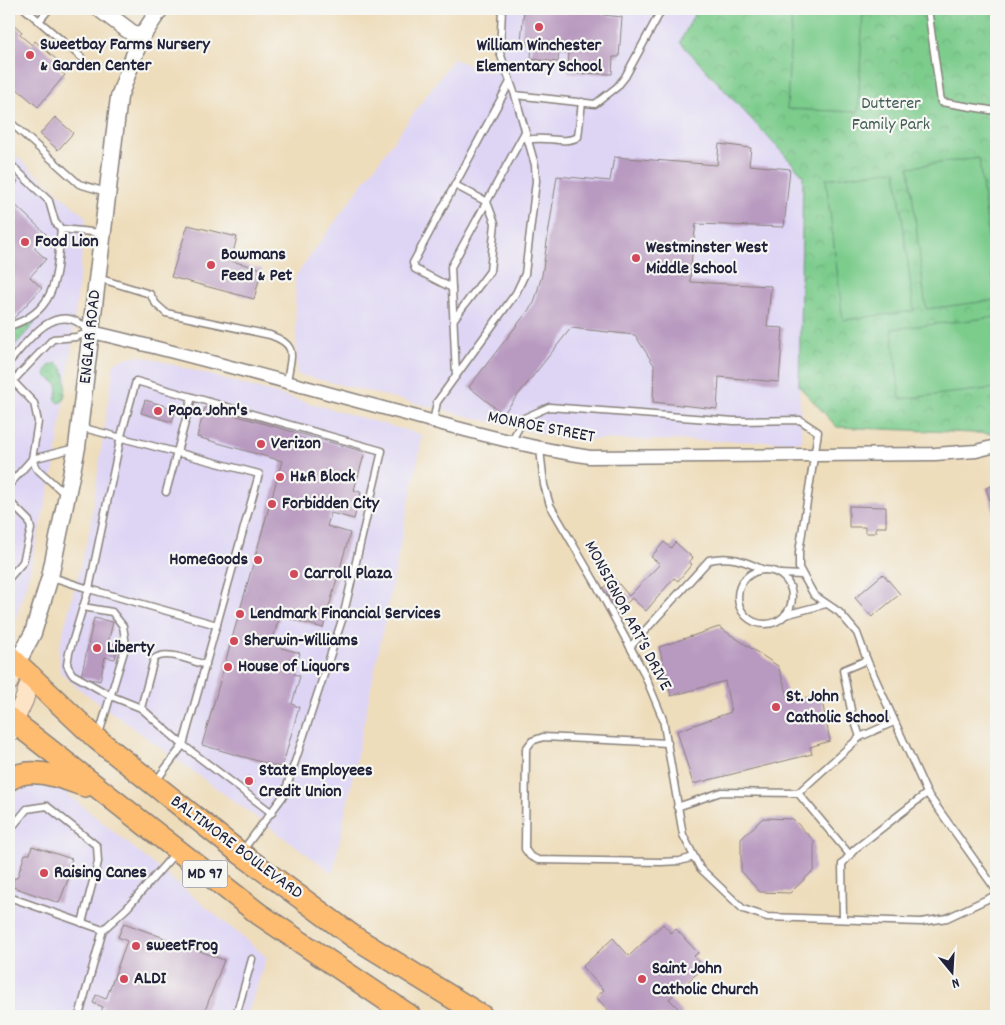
<svg xmlns="http://www.w3.org/2000/svg" width="1005" height="1025" font-family="Dekko,sans-serif">
<style>
.built{fill:#ded5f5}
.grass{fill:url(#grass-dots);stroke:#4f7764}
.park{fill:url(#park-crowns);stroke:#4f7764}
.pitch{fill:#7ccc8c;stroke:#4f7764}
.building{fill:#b899bf}
.lines{fill:none;stroke-linecap:round;stroke-linejoin:round}
.service-casing{stroke:#88807b;stroke-width:9}
.minor-casing{stroke:#88807b;stroke-width:15}
.tertiary-casing{stroke:#88807b;stroke-width:19}
.secondary-casing{stroke:#88807b;stroke-width:20}
.trunk-casing{stroke:#88807b;stroke-width:24}
.service{stroke:#fff;stroke-width:6}
.minor{stroke:#fff;stroke-width:12}
.tertiary{stroke:#fff;stroke-width:16}
.secondary{stroke:#fee4c6;stroke-width:18}
.trunk{stroke:#fdbc70;stroke-width:21}
.poi-dot{fill:#d1495b;stroke:#f6f6f2;stroke-width:2}
.labels{text-anchor:middle;dominant-baseline:central;stroke-width:4.5;stroke-linejoin:round;paint-order:stroke}
.shield{fill:#f6f6f2;stroke:#626272;stroke-width:1}
.shield-label{font-size:16px;font-weight:bold;fill:#22223b}
.poi-label{font-size:18px;font-weight:bold;fill:#22223b;stroke:#f6f6f2;text-anchor:start}
.park-label{font-size:18px;fill:#425e57;stroke:#f6f6f2}
.street-label{font-size:18px;fill:#22223b;stroke:#f6f6f2}
</style>
<defs>
<pattern id="grass-dots" width="8" height="8" patternUnits="userSpaceOnUse" patternTransform="scale(1.25)"><rect width="8" height="8" fill="#7ccc8c"/><path d="M2 2h.1M6 6h.1" fill="none" stroke="#6baf7a" stroke-width="1.8" stroke-linecap="round"/></pattern>
<pattern id="park-crowns" width="20" height="18" patternUnits="userSpaceOnUse" patternTransform="scale(1.25)"><rect width="20" height="18" fill="#7ccc8c"/><path d="M2 6a3 3 0 1 1 6 0M12 15a3 3 0 1 1 6 0" fill="none" stroke="#6baf7a"/></pattern>
</defs>
<rect width="100%" height="100%" fill="#f6f6f2"/>
<filter id="ink" filterUnits="userSpaceOnUse"><feTurbulence type="fractalNoise" baseFrequency=".02" numOctaves="2"/><feDisplacementMap in="SourceGraphic" scale="10" xChannelSelector="R" yChannelSelector="G"/><feConvolveMatrix kernelMatrix="1 2 1 2 8 2 1 2 1" color-interpolation-filters="sRGB"/></filter>
<filter id="wash" filterUnits="userSpaceOnUse"><feTurbulence type="fractalNoise" baseFrequency=".0096" numOctaves="4" result="noise"/><feDisplacementMap in="SourceGraphic" scale="20" xChannelSelector="R" yChannelSelector="G"/><feGaussianBlur stdDeviation="1.12" result="paint"/><feColorMatrix in="noise" values="0 0 0 0 0 0 0 0 0 0 0 0 0 0 0 0 0 1.4 0 .05"/><feComposite in="paint" operator="in"/></filter>
<g filter="url(#wash)">
<rect width="100%" height="100%" fill="#edb"/>
<g class="built">
<path d="M505 9H697L680 42 803 175 799 386 802 442 560 439 297 374 295 277 453 59 490 72Z"/>
<path d="M9 150 86 217 70 361 54 469 27 582 15 621 9 625Z"/>
<path d="M142 356 423 435 333 873 78 688 60 672 59 648 89 533 114 363 128 357Z"/>
<path d="M45 782 64 791 267 957 247 1016H9V799L24 788Z"/>
</g>
<g class="grass">
<path d="M34 323H35L9 352V334Z"/>
<path d="M57 363C68 369 67 390 63 401L59 403 55 399 58 392 57 384 45 375 49 366Z"/>
</g>
<path class="park" d="M697 9H996V434L837 427 799 386 803 175 680 42Z"/>
<g class="pitch">
<path d="M792 9H863L858 112 787 109Z"/>
<path d="M979 158 996 300 926 309 909 167Z"/>
<path d="M896 170 914 311 843 320 826 179Z"/>
<path d="M996 317V388L900 399 892 329Z"/>
</g>
<g id="blocks">
<g class="building">
<path d="M524 9H604L603 15 622 17 619 57H613L612 74 568 73 569 48 559 47 558 62 531 59 532 42H521Z"/>
<path d="M9 20 22 32 20 35 32 45 35 41 63 65 59 70 65 75 38 107 9 82Z"/>
<path d="M55 117 73 133 58 150 40 134Z"/>
<path d="M719 144 751 148 749 165 790 169 784 227 696 224 692 253 690 282 771 286 767 327 783 328 779 382 719 377 717 409 653 402 654 365 635 335 571 328 503 414 469 387 534 303 542 275 557 176 610 181 614 157 717 165Z"/>
<path d="M9 173 18 181 9 196Z"/>
<path d="M9 199 47 235 34 248 46 259 30 277 42 288 13 319 9 316Z"/>
<path d="M188 225 237 237 231 261 262 269 254 299 171 277Z"/>
<path d="M145 400 176 409 172 422 141 413Z"/>
<path d="M205 407 365 452 354 490 361 492 354 519 331 513 327 526 350 533 323 628 280 616 271 645 300 653 294 674 300 676 292 704 299 707 282 768 202 745 282 461 197 437Z"/>
<path d="M996 484V519L986 488Z"/>
<path d="M849 506 886 507V527H876L875 533H865V527H849Z"/>
<path d="M664 542 671 548 675 542 693 558 689 562 692 564 678 581 674 578 646 611 632 598 620 610 602 589 614 578 629 596 660 564 651 557Z"/>
<path d="M883 574 900 594 872 617 855 598Z"/>
<path d="M94 618 113 622 108 643 118 645 115 659 105 657 100 681 81 677Z"/>
<path d="M719 627 778 666 790 701 821 696 830 741 810 747 812 754 693 784 677 731 731 712 725 681 671 696 659 647Z"/>
<path d="M248 776 254 782 250 786 244 780Z"/>
<path d="M763 818 793 819 814 841V870L790 893 760 892 741 871V839Z"/>
<path d="M32 846 72 859 67 868 72 869 59 903 13 887 14 878H17L25 854H30Z"/>
<path d="M124 923 224 960 203 1016H99L103 1007 93 1003 96 995 106 999 127 941 118 937Z"/>
<path d="M663 924 671 933 676 929 698 953 694 956 704 967 669 999 683 1013 679 1016H614L596 997 604 990 582 967 613 938 629 956Z"/>
</g>
</g>
</g>
<g filter="url(#ink)">
<use href="#blocks" fill-opacity="0" stroke="#88807b" stroke-width="1"/>
<g class="lines">
<defs>
<g id="service">
<path d="M25 9 81 57"/>
<path d="M502 9 500 53 515 95 595 104 617 87 625 77 662 9"/>
<path d="M928 9 941 102 996 111"/>
<path d="M39 21 49 9"/>
<path d="M9 121 79 184 106 192"/>
<path d="M528 140C544 135 564 145 578 137L582 102"/>
<path d="M9 163 49 201 55 222 61 229 102 233"/>
<path d="M98 278 150 294 156 304 166 313 270 335C300 346 290 355 287 383"/>
<path d="M452 288 415 269 413 263 510 82"/>
<path d="M454 319 490 271 495 223 487 202 455 185"/>
<path d="M9 326C60 311 56 272 61 229"/>
<path d="M9 362C25 345 51 305 79 323 82 325 85 328 88 330"/>
<path d="M456 376 451 267 525 132"/>
<path d="M9 377 34 403 38 422 32 459 9 485"/>
<path d="M13 381 53 339 76 337 90 332"/>
<path d="M192 397 382 451 343 617 284 795 243 850"/>
<path d="M433 422 437 402 516 293 525 274 536 181 535 165 515 95"/>
<path d="M80 427 259 474 183 745 156 781"/>
<path d="M511 442 524 418 549 407 734 421 800 420 818 432 799 552V568L814 595 839 612 857 633 867 660 927 793 996 890"/>
<path d="M540 449 544 485 550 505 595 582 643 671 663 719 683 835 700 868 743 909 767 917 921 922 947 918 996 895"/>
<path d="M32 459 36 468 65 494"/>
<path d="M32 459 75 448"/>
<path d="M9 501 29 521 31 529 23 562 9 578"/>
<circle cx="765" cy="597" r="27"/>
<path d="M780 574 802 575"/>
<path d="M52 577 89 589 121 436 136 381 192 397 166 492"/>
<path d="M83 607 69 653 67 665 72 674 111 696 141 708 183 745 272 813"/>
<path d="M785 615 826 604"/>
<path d="M630 647 709 560C731 555 744 561 764 570"/>
<path d="M141 708 154 659C166 649 191 661 206 665"/>
<path d="M99 734 126 645 123 626 112 612 83 607 89 589 217 625"/>
<path d="M860 737 851 710 843 670 867 660"/>
<path d="M668 743 543 737 532 741 526 749 525 849 530 856 538 860 661 862 680 861 694 857"/>
<path d="M798 793 850 855"/>
<path d="M677 807 721 792 798 793 860 737 894 722"/>
<path d="M9 831 27 809 47 806 97 846 98 862 82 923"/>
<path d="M9 897 103 930"/>
<path d="M843 918 842 864 855 849 927 793"/>
<path d="M79 1016 103 930 127 908 176 852"/>
<path d="M236 1016 252 959"/>
</g>
<path id="minor" d="M92 332C200 357 306 388 413 416 472 432 530 448 590 457L935 454 976 451 996 446"/>
<g id="tertiary">
<path d="M100 9 140 39"/>
<path d="M17 663 33 633 50 577 77 447 119 97 140 39 160 9"/>
</g>
<g id="secondary">
<path d="M9 682 17 663"/>
<path d="M9 733 24 700 32 675"/>
</g>
<g id="trunk">
<path d="M9 656 97 739 240 853 354 937 482 1016"/>
<path d="M9 718 259 914 410 1016"/>
<path d="M9 780C30 764 62 778 85 786"/>
</g>
</defs>
<use href="#service" class="service-casing"/>
<use href="#minor" class="minor-casing"/>
<use href="#tertiary" class="tertiary-casing"/>
<use href="#secondary" class="secondary-casing"/>
<use href="#trunk" class="trunk-casing"/>
<use href="#service" class="service"/>
<use href="#minor" class="minor"/>
<use href="#tertiary" class="tertiary"/>
<use href="#secondary" class="secondary"/>
<use href="#trunk" class="trunk"/>
</g>
</g>
<g class="poi-dot">
<circle cx="539" cy="27" r="5"/>
<circle cx="30" cy="55" r="5"/>
<circle cx="25" cy="242" r="5"/>
<circle cx="636" cy="258" r="5"/>
<circle cx="211" cy="265" r="5"/>
<circle cx="158" cy="411" r="5"/>
<circle cx="261" cy="444" r="5"/>
<circle cx="280" cy="477" r="5"/>
<circle cx="272" cy="504" r="5"/>
<circle cx="258" cy="560" r="5"/>
<circle cx="294" cy="574" r="5"/>
<circle cx="240" cy="614" r="5"/>
<circle cx="234" cy="641" r="5"/>
<circle cx="97" cy="648" r="5"/>
<circle cx="228" cy="667" r="5"/>
<circle cx="776" cy="707" r="5"/>
<circle cx="249" cy="781" r="5"/>
<circle cx="44" cy="873" r="5"/>
<circle cx="136" cy="946" r="5"/>
<circle cx="124" cy="979" r="5"/>
<circle cx="642" cy="979" r="5"/>
</g>
<g class="labels">
<rect class="shield" x="182.5" y="860.5" width="45" height="27" rx="4"/>
<g class="shield-label">
<text x="205" y="874">MD 97</text>
</g>
<g class="poi-label">
<text x="40" y="45">Sweetbay Farms Nursery<tspan x="40" dy="21">&amp; Garden Center</tspan></text>
<text x="539" y="46" text-anchor="middle">William Winchester<tspan x="539" dy="21">Elementary School</tspan></text>
<text x="35" y="242">Food Lion</text>
<text x="646" y="248">Westminster West<tspan x="646" dy="21">Middle School</tspan></text>
<text x="221" y="255">Bowmans<tspan x="221" dy="21">Feed &amp; Pet</tspan></text>
<text x="168" y="411">Papa John's</text>
<text x="271" y="444">Verizon</text>
<text x="290" y="477">H&amp;R Block</text>
<text x="282" y="504">Forbidden City</text>
<text x="248" y="560" text-anchor="end">HomeGoods</text>
<text x="304" y="574">Carroll Plaza</text>
<text x="250" y="614">Lendmark Financial Services</text>
<text x="244" y="641">Sherwin-Williams</text>
<text x="107" y="648">Liberty</text>
<text x="238" y="667">House of Liquors</text>
<text x="786" y="697">St. John<tspan x="786" dy="21">Catholic School</tspan></text>
<text x="259" y="771">State Employees<tspan x="259" dy="21">Credit Union</tspan></text>
<text x="54" y="873">Raising Canes</text>
<text x="146" y="946">sweetFrog</text>
<text x="652" y="969">Saint John<tspan x="652" dy="21">Catholic Church</tspan></text>
<text x="134" y="979">ALDI</text>
</g>
<g class="park-label">
<text x="891" y="104">Dutterer<tspan x="891" dy="21">Family Park</tspan></text>
</g>
<g class="street-label">
<text transform="translate(91 337) rotate(-84)">ENGLAR ROAD</text>
<text transform="translate(541 428) rotate(11)">MONROE STREET</text>
<text transform="translate(627 616) rotate(62)">MONSIGNOR ART’S DRIVE</text>
<text transform="translate(236 848) rotate(37)">BALTIMORE BOULEVARD</text>
</g>
</g>
<rect width="1005" height="1025" fill="none" stroke="#f6f6f2" stroke-width="30"/>
<g transform="translate(952 972) rotate(162)" stroke="#f6f6f2" stroke-width="4" paint-order="stroke">
<path d="M0-4L9 19L0 12L-9 19Z" fill="#22223b"/>
<text y="-8" font-size="14" font-weight="bold" text-anchor="middle" fill="#22223b">N</text>
</g>
</svg>
